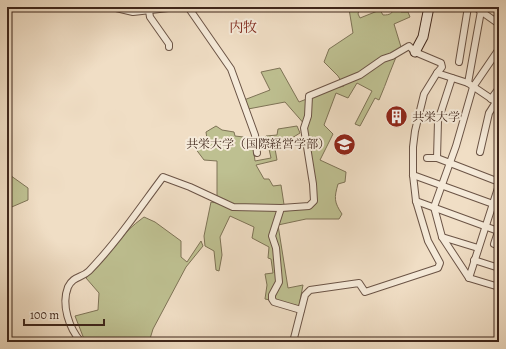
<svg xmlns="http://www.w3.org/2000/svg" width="506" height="349" font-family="Alegreya,'Noto Serif JP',serif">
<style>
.green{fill:#bec091;stroke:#7e7356}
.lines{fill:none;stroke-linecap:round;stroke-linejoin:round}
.street-casing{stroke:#6b5446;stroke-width:8}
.secondary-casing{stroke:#3f261b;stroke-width:11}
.street{stroke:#f5ead9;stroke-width:6}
.secondary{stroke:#f5ead9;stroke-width:9}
.labels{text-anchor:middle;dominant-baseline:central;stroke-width:4;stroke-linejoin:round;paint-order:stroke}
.poi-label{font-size:12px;fill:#3f261b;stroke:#f5ead9;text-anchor:start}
.quarter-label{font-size:14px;fill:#7a1f14;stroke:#f5ead9}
</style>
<rect width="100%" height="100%" fill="#f0dec5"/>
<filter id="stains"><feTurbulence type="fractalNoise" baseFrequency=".005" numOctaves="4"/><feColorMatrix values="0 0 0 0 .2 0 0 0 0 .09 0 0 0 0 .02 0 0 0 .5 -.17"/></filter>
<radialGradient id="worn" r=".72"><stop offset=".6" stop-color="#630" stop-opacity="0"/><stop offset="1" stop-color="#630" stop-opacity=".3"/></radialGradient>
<g class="green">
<path d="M344 7H354L359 10 358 14 360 18 380 10 383 15C390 15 392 14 395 7L401 12H408L410 17 394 24 401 47C392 64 387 82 379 100L375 98 360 126 355 124 372 91 357 83 348 98 336 93 324 125 333 134 320 160 346 172 345 182 338 184C334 198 334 202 342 214L339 219H306L278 225 288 288 303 285 299 306 265 299 267 285 265 274 273 273 271 259 268 258 269 247 252 238 254 227 230 216 220 237 222 255 219 271 216 270 214 251 205 246 204 236 211 202 217 203V161L204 160 195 148 208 146 206 132 216 126 222 130 234 132 235 136 252 138 255 161 271 158 269 149 258 148 257 138 265 139 266 136 277 135 278 129 297 126 300 133 284 143H274L277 160 256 165 264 179H269L273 186 281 185 285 211 303 209 316 204 306 126 285 102 248 109 244 100 270 90 261 72 280 68 299 102 332 89 344 86 338 76 324 62 329 49 353 33 349 9Z"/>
<path d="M7 173 28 188V200L7 209Z"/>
<path d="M144 217 155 222 181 241V257L187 262 201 241 203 246 186 267 153 329 149 342H111L103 338 84 339 75 316 98 310 99 293 86 278C105 258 121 233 144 217Z"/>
</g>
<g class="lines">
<defs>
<g id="street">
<path d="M112 7 133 12 177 7"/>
<path d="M188 7 231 69 255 135 257 153"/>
<path d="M475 7 499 24"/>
<path d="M149 11 150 17 169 44V47"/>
<path d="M499 49 473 87 456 146 434 207 442 237 469 278 499 287"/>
<path d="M459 62 468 7"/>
<path d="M437 73 468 83 499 104"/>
<path d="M468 83 481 11"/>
<path d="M491 99 499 88"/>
<path d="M480 152 489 113 496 102"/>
<path d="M427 158H437L499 182"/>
<path d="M437 158 438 121 452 78"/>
<path d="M413 175 493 204"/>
<path d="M416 201 498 231"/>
<path d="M281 208 272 236 276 248 279 282 272 295V299L274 302 301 310"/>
<path d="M499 229 494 244 499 245"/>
<path d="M442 237 478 248"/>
<path d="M474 260 499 268"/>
<path d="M469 278 499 185"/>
<path d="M81 342C69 328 61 305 68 287 73 276 82 278 89 271 117 242 139 209 163 177L190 187 233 207 281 208 309 206 314 201 313 184 304 128 308 116 309 96 360 75 383 59 392 56 409 46 415 52 441 63 442 67 437 73 424 94 415 131 413 147V175L416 201 428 241 440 263 438 268 365 292 359 283 310 290 305 295 293 342"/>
<path d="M95 342H110"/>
</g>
<path id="secondary" d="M415 52 423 37 429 7"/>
</defs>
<use href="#street" class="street-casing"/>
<use href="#secondary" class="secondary-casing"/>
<use href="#street" class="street"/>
<use href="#secondary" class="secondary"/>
</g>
<defs>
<symbol id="building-disc" viewBox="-11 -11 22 22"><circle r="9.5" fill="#8f2418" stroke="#f5ead9"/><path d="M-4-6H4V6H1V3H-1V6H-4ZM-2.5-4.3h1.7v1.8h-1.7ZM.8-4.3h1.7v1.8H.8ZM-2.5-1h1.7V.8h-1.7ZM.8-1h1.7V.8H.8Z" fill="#fff"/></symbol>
<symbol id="university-disc" viewBox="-11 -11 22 22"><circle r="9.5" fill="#8f2418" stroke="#f5ead9"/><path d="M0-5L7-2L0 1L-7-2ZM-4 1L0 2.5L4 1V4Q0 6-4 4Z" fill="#fff"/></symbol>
</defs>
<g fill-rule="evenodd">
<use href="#building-disc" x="384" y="104" width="25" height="25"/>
<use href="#university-disc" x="332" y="132" width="25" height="25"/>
</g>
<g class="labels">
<g class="poi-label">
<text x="412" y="117">共栄大学</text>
<text x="330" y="144" text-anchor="end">共栄大学（国際経営学部）</text>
</g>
<g class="quarter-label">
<text x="243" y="27">内牧</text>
</g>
</g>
<rect width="506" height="349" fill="none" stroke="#f0dec5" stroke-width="24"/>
<rect x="8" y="8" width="490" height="333" fill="none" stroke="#3f261b" stroke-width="2"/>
<rect x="12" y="12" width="482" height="325" fill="none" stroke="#3f261b"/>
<path d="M24 319v6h80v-6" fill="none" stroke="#3f261b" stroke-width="2"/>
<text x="30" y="319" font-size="12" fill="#3f261b" stroke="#f5ead9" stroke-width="3" paint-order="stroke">100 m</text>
<rect width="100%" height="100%" filter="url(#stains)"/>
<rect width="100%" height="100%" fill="url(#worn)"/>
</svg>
